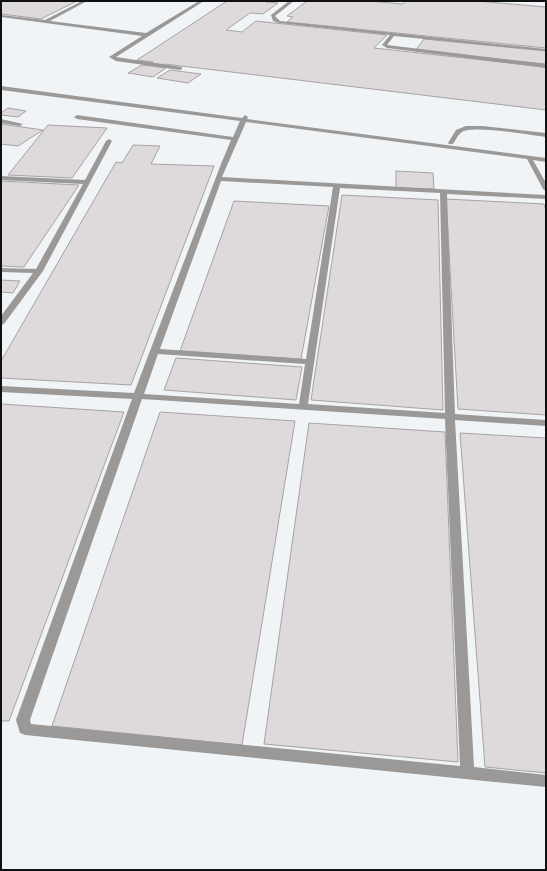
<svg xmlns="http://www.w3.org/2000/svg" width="547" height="871" font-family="'DM Sans',sans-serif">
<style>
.building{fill:#ded9db;stroke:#a7a2a4}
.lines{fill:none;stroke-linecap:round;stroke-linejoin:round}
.minor{fill:#9b9998;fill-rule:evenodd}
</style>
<rect width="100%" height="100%" fill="#f0f4f7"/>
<g class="building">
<path d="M1 1H77L41 19 1 14Z"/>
<path d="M227 1H267L266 2 278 3 263 14 250 13 226 30 242 32 256 21 387 35 374 48 546 67V110L165 64 163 65 151 63 153 62 137 60Z"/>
<path d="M307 1H369L403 4 406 1H477L546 7V48L287 22 293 17 287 16Z"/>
<path d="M424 39 546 51V64L415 51Z"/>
<path d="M142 65 166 68 153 77 128 73Z"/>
<path d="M170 70 201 74 188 83 157 78Z"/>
<path d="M8 108 26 111 18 117 1 115V113Z"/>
<path d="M1 124 43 130 18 146 1 144Z"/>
<path d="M48 125 107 128 72 178 8 175Z"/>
<path d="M133 145 160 146 151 164 214 166 131 385 1 378V361L116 162 122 163Z"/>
<path d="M396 171 433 173 434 189 396 188Z"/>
<path d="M1 181 79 185 24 267 1 266Z"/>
<path d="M342 195 438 200 443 410 311 400Z"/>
<path d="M446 199 544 204 546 211V415L458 409Z"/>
<path d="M234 201 329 206 301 359 180 351Z"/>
<path d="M1 280 20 281 13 293 1 292Z"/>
<path d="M176 358 302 367 296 400 164 390Z"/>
<path d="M1 404 124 412 9 721H1Z"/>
<path d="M160 412 295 421 242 745 52 726Z"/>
<path d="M309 423 445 432 458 762 264 744Z"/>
<path d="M460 433 546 438V773L485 767Z"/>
</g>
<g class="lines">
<g class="minor">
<path d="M82 1H87L50 21 146 33 199 1H204L116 57 182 67V69L180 70 116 61 109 57 142 36 1 17V15L45 20Z"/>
<path d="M289 1H294L275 16 280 21 546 49V51L394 36 387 45 546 64V68L387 48 382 45 390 35 279 23 273 21 271 15Z"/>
<path d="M1 86 242 118 245 115 248 117 247 119 546 158V162L533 160 546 183V191L543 189 527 159 246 122 222 177 546 195V199L447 194 455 414 546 420V426L455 420 474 767 546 775V787L25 735 20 733 16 720 132 399 1 392V386L134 393 221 164 231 140 77 119 74 117 77 115 233 137 240 121 1 90ZM221 181 333 187 306 359 160 349ZM340 188 440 193 445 413 308 404ZM158 354 305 364 299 404 144 394ZM142 399 445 419 460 766 31 724 30 720Z"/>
<path d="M1 119 23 124 20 126 1 123Z"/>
<path d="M466 126H483L546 133V137C530 135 473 125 462 132 458 134 456 140 453 144H449L448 143 456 130Z"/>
<path d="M109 139 112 141 43 271 4 324 1 325V316L33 273 1 272V268L36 269 83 184 1 180V176L85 180 106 141Z"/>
</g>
</g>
<rect width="547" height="871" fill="none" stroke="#0f1011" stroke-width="4"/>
</svg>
